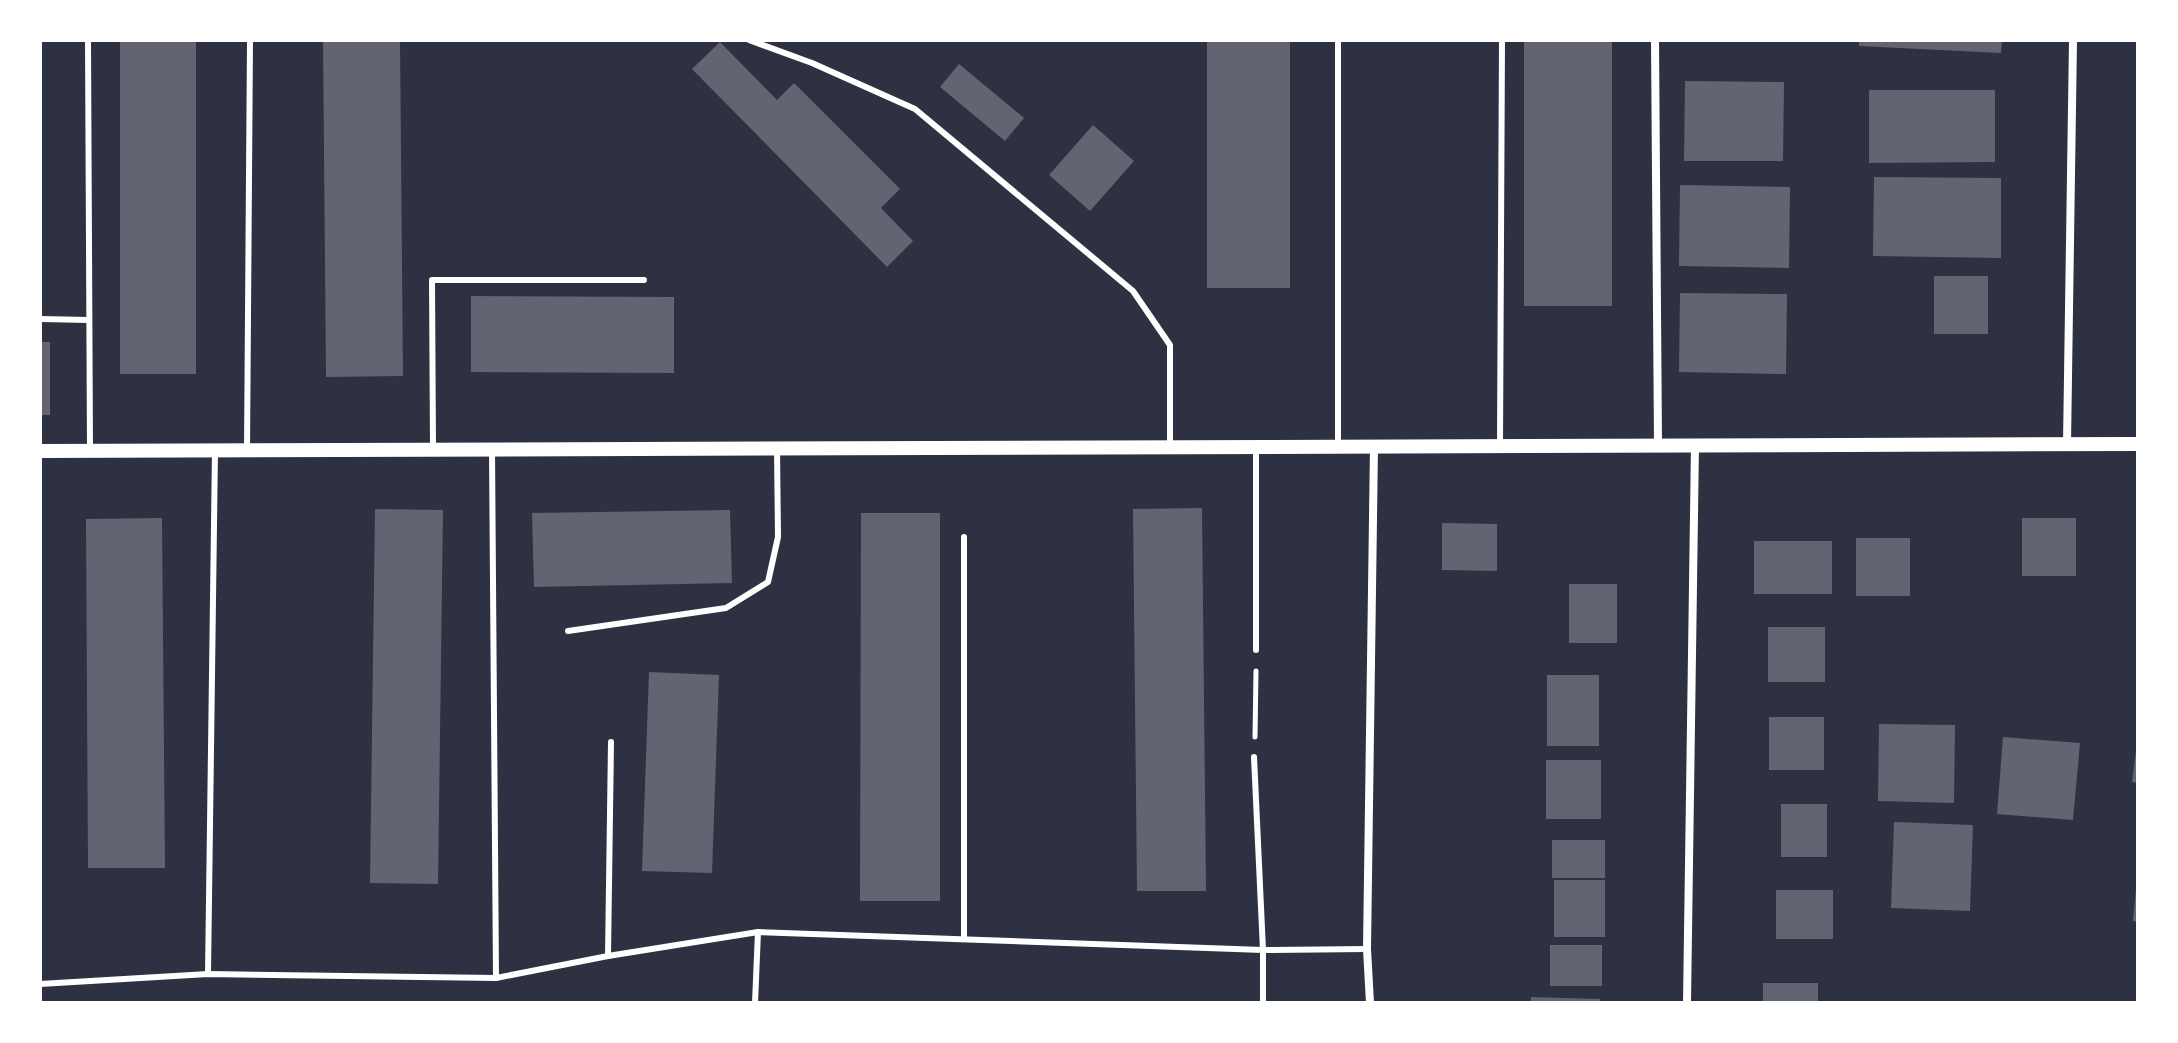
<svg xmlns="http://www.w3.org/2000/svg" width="2178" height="1043" font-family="Mulish,sans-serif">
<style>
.building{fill:#626471}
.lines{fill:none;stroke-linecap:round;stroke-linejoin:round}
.path{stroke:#fff;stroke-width:5}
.service{stroke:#fff;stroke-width:6}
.minor{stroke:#fff;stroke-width:8}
.tertiary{stroke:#fff;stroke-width:14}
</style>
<rect width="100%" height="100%" fill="#2d3142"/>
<g class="building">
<rect x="120" y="40" width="76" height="334"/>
<path d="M323 40H400L403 376 326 377Z"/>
<rect x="1207" y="40" width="83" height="248"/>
<rect x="1524" y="40" width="88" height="266"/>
<path d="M1859 40H2002L2001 53 1859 46Z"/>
<path d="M720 42 777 100 794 83 900 189 881 208 913 241 887 267 692 69Z"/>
<path d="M959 64 1024 118 1005 141 940 87Z"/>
<path d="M1685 81 1784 82 1783 161H1684Z"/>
<path d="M1869 90H1995V162L1869 163Z"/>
<path d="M1093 125 1134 161 1090 211 1049 175Z"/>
<path d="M1874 177 2001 178V258L1873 256Z"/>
<path d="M1680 185 1790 187 1789 268 1679 266Z"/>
<rect x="1934" y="276" width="54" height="58"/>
<path d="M1680 293 1787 294 1786 374 1679 372Z"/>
<path d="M471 296 674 297V373L471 372Z"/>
<rect x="40" y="342" width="10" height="73"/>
<path d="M1202 508 1206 891H1137L1133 509Z"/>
<path d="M375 509 443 510 438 884 370 883Z"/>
<path d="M730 510 732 583 534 587 532 513Z"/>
<path d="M861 513H940V901H860Z"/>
<path d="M162 518 165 868H88L86 519Z"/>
<rect x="2022" y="518" width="54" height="58"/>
<path d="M1442 523 1497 524V571L1442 570Z"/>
<rect x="1856" y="538" width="54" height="58"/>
<rect x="1754" y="541" width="78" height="53"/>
<rect x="1569" y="584" width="48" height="59"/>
<rect x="1768" y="627" width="57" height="55"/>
<path d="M649 672 719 675 712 873 642 871Z"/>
<rect x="1547" y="675" width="52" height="71"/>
<rect x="1769" y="717" width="55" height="53"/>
<path d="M1879 724 1955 725 1954 803 1878 801Z"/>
<path d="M2003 737 2080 743 2073 820 1997 814Z"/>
<path d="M2136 750H2138V783L2132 782Z"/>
<rect x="1546" y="760" width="55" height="59"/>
<rect x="1781" y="804" width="46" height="53"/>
<path d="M1894 822 1973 825 1970 911 1891 908Z"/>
<rect x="1552" y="840" width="53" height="38"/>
<rect x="1554" y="880" width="51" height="57"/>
<path d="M2136 888H2138V922L2133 921Z"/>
<rect x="1776" y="890" width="57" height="49"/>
<rect x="1550" y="945" width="52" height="41"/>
<rect x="1763" y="983" width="55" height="20"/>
<path d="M1531 997 1600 999V1003H1531Z"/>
</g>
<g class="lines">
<path class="path" d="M1255 737 1256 671"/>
<g class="service">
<path d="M88 40 90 451"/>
<path d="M749 40 812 63 915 109 1133 291 1170 345V446"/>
<path d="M1338 40V444"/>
<path d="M40 319 89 320"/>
<path d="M1500 444 1502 40"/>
<path d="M1256 447V650"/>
<path d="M433 448 432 280H644"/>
<path d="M492 449 496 978"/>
<path d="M247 450 250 40"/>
<path d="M964 537V939"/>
<path d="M568 631 726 608 768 582 778 537 777 449"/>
<path d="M1254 757 1263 950V1003"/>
<path d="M608 956 611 742"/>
<path d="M208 974 215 450"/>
<path d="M40 984 208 974 496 978 608 956 758 932 1263 950 1367 949"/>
<path d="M755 1003 758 932"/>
</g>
<g class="minor">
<path d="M1655 40 1658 444"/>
<path d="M2067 444 2073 40"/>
<path d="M1370 1003 1367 949 1374 446"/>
<path d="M1687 1003 1695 445"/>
</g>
<path class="tertiary" d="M40 451 2138 444"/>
</g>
<rect width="2178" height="1043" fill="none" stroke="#ffffff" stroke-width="84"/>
</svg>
